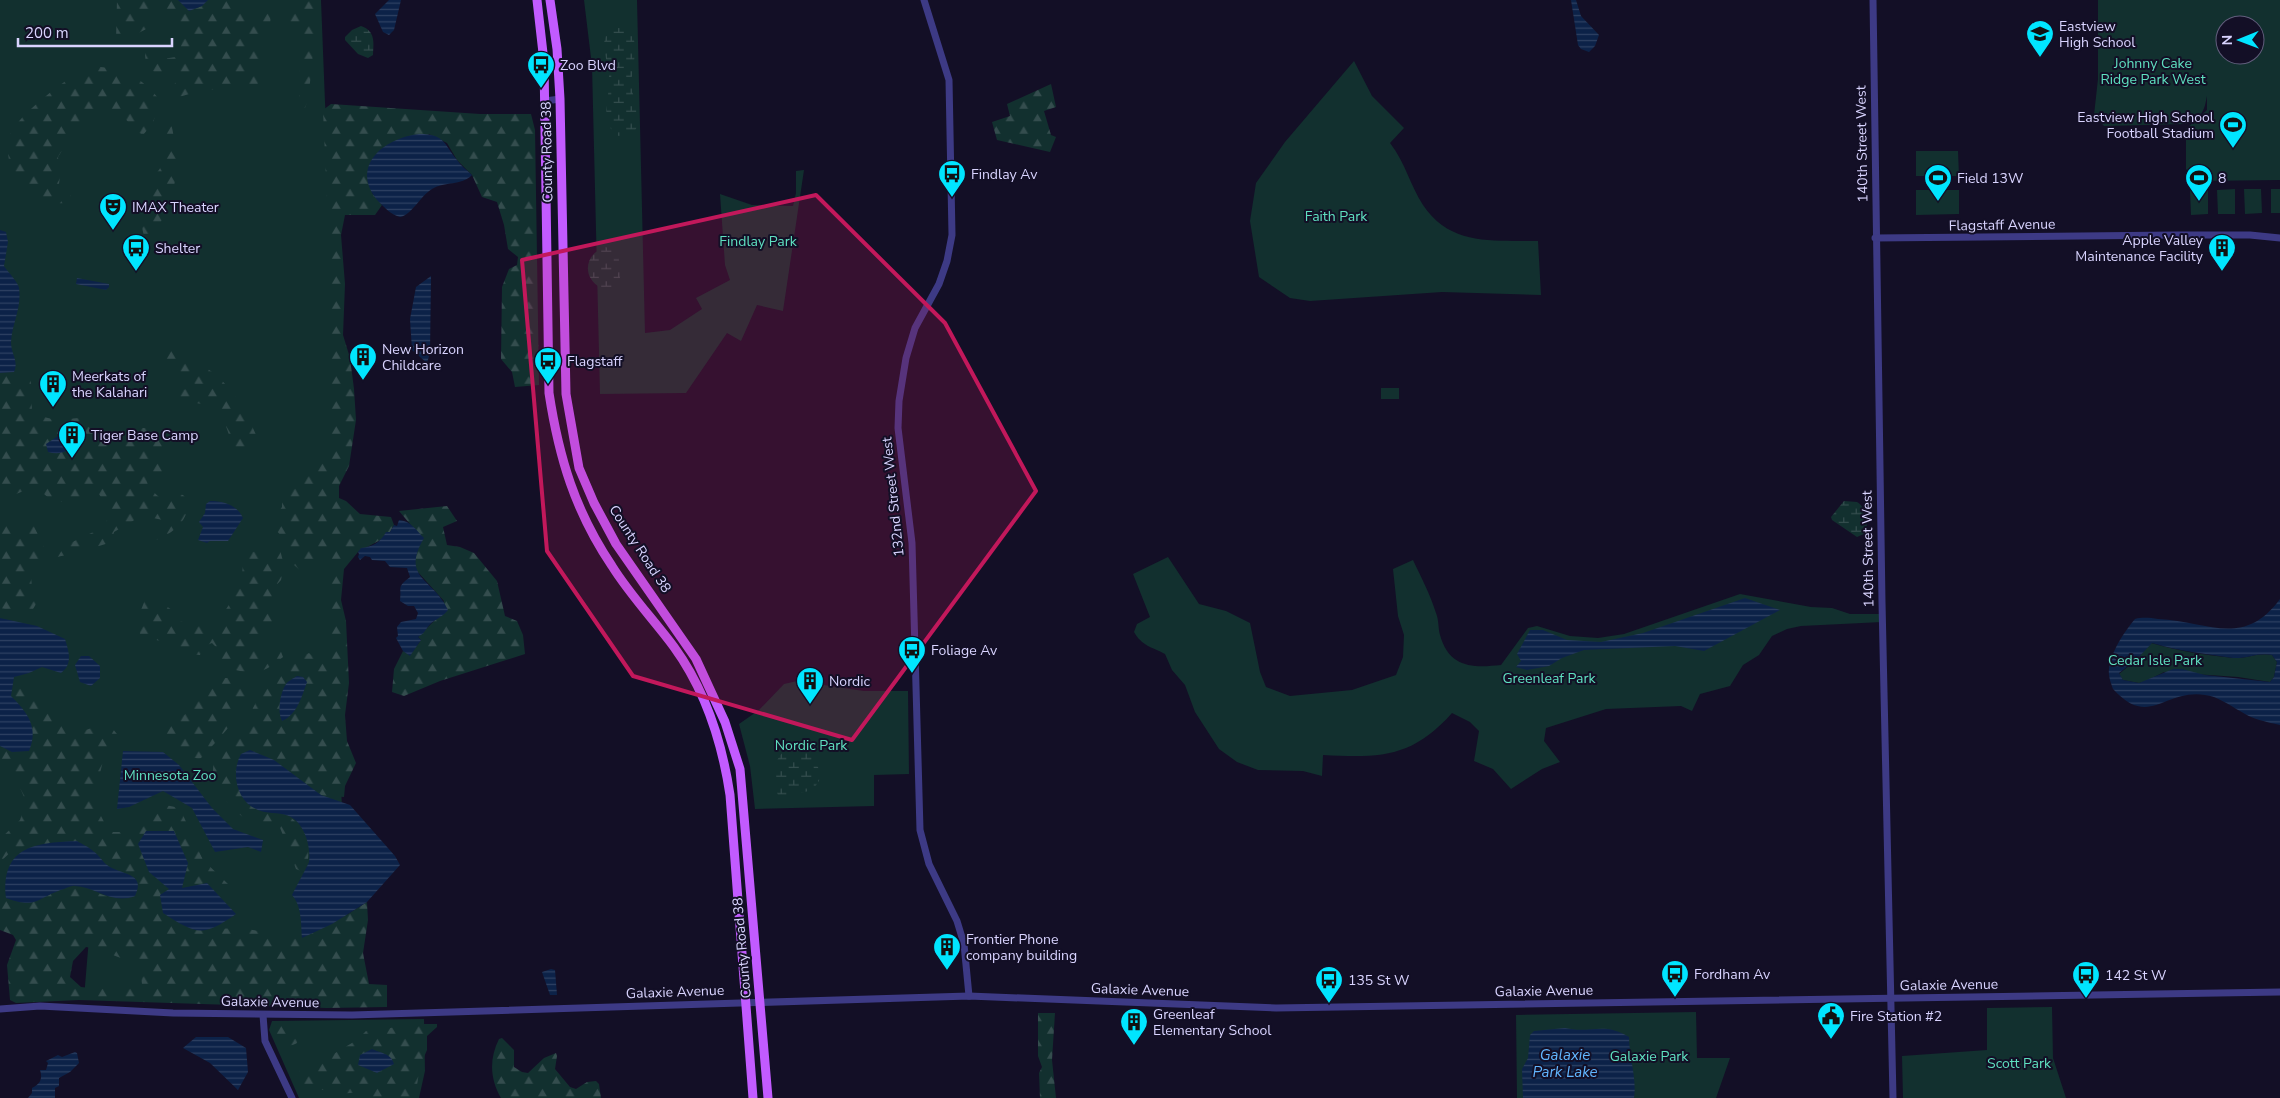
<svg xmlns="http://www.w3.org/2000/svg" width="2280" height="1098" font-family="'Nunito Sans',sans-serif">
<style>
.green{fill:#12302f;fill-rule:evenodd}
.forest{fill:url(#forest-firs);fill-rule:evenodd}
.wetland{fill:url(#wetland-marsh)}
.water{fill:url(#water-rules);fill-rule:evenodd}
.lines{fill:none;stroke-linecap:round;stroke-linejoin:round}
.minor{stroke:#3d3a85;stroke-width:7}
.major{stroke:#c25bff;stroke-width:9}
.marked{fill:#c2185b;fill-opacity:0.2;stroke:#c2185b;stroke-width:4;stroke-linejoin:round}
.labels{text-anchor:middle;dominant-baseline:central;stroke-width:4;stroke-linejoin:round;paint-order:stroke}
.poi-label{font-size:14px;fill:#d9d4ff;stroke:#130f26;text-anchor:start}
.park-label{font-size:14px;fill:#5fe0c0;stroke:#130f26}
.street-label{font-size:14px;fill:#d9d4ff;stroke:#130f26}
.water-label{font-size:15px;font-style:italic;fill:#62b6ff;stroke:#130f26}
</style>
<defs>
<pattern id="forest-firs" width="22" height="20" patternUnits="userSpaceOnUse" patternTransform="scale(1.25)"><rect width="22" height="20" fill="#12302f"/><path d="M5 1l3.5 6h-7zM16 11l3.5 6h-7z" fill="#344d4e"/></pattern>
<pattern id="wetland-marsh" width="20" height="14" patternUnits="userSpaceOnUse" patternTransform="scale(1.25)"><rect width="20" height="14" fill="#12302f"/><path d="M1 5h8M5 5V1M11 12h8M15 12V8" fill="none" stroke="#344d4e"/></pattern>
<pattern id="water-rules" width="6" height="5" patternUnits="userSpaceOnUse" patternTransform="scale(1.25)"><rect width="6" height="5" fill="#0c2248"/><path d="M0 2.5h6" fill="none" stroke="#2f4163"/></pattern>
</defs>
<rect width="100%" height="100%" fill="#130f26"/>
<g class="green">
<path d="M0 0H321L325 102 338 323 335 490 340 765 349 957 84 998 90 926 0 897Z"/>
<path d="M584 0H637L645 333 670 330 702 309 696 298 730 280 725 265 720 194 752 205 793 206 796 193V171L804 170 783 311 757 305 741 341 727 333 686 393 600 394 592 66Z"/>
<path d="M2098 0H2280V180L2198 181 2186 169V129L2207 110V96C2204 112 2202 117 2186 124L2104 126 2094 115 2098 79ZM2225 25H2255V55H2225Z"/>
<path d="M1354 61 1372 96 1404 128 1390 143C1406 164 1410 185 1423 205 1451 247 1494 240 1538 241L1541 295 1442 292 1310 301 1290 298 1259 277 1250 221 1256 183 1285 142Z"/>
<path d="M1916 151H1958L1959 176H1916Z"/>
<path d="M2235 189V214H2218L2217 190Z"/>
<path d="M2244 189H2261L2262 213 2245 214Z"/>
<rect x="2271" y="189" width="9" height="24"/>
<path d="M1916 190H1959V214L1916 215Z"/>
<path d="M2190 190H2208V214L2191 215Z"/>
<rect x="1381" y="388" width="18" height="11"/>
<path d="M1168 557 1199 604 1226 611 1250 623 1260 672 1266 687 1290 696 1352 690 1396 675 1403 657 1404 635 1398 616 1393 569 1413 560C1421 577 1430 594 1436 613 1439 620 1438 628 1440 635 1449 668 1473 668 1501 665L1528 628 1537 626 1570 636 1598 638 1624 634 1740 594 1811 607 1832 608 1850 614H1882V622L1801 626 1787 629 1772 636 1759 655 1743 665 1730 686 1700 694 1692 711 1681 706 1606 709 1546 728 1544 741 1560 762 1542 769 1511 789 1493 769 1474 761 1479 731 1470 722 1452 713C1412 758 1380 758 1323 755L1322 776 1303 771 1258 770 1237 762 1219 749 1195 712 1185 685 1172 670 1165 654C1152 647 1142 646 1134 632L1137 624 1150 617 1133 574Z"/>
<path d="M2151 643C2178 651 2205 655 2233 658 2247 659 2258 652 2272 655L2277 662 2274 677 2270 682 2238 677 2164 672 2146 681 2139 683 2123 680 2119 674 2135 661Z"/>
<path d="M797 681 864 691H908L909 774 874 775V806L755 809 750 766 739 724 759 710 784 684Z"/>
<path d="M2052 1007 2053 1058 2066 1098H1903L1902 1056 1987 1050V1008Z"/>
<path d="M1696 1012 1697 1058H1730L1716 1098H1517L1516 1015Z"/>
<path d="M424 1019 425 1071 419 1098H299L269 1030 272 1021Z"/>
</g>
<g class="forest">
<path d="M117 0H178L189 11 202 6 208 0H255L240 5 242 9H267L271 14 270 24 264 33 259 83 256 85C228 87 202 89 176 98L171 92 176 81 177 69H167L164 79 146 66 145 54 149 47 162 59 176 57C193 31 172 2 143 17L150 27 131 37 116 41Z"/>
<path d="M306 0H317C317 13 310 103 305 108L302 107 299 98 301 31 294 25H281L276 21V18L300 7Z"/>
<path d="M91 67C122 66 140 76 160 100L153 123 143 135C131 129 125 115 116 111 92 101 68 141 58 157L60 176 59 184 69 192 71 196 64 203C29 206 0 171 10 136 15 117 72 73 91 67Z"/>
<path d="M1051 84 1056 107 1044 111 1051 135 1056 137 1050 152 997 140 992 122 1010 116 1007 104Z"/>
<path d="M331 104 480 114H531L535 130 539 385 515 387 512 372 501 359 502 287 509 269 517 265 518 257 508 249 504 225 497 202 482 197 472 175 457 160 447 143 429 134 372 193 382 205 375 215H345L341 235 345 284 343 335 350 358 354 389 356 420 349 466 339 486V498L346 501 360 514 391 517 394 525 390 532 385 534 384 538 358 552 344 569 341 600 346 621 349 683 345 715 347 741 356 763 345 786 344 797 321 795 274 760 284 815C292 817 298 823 303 830 309 838 311 865 303 872L296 869 279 825C272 825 263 826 256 824 236 818 203 780 216 759 223 748 237 743 244 733 249 726 250 715 253 708 264 685 286 663 309 653L326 666 332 626 328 608 333 566 326 561 302 572 294 565 284 539 275 529 274 518 282 507V497L294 479 311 475 331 442 328 353 330 296 329 248 323 110Z"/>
<path d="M171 122C178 157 180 185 163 218 159 226 153 235 144 236 138 216 143 195 154 176 157 172 161 168 163 163 168 149 161 134 171 122Z"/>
<path d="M167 348C224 369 242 398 263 452L234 449 221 412 208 405 177 400 178 390 199 388C189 377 180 376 166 375L161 352Z"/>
<path d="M14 372 28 375 31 382 32 414 56 420 79 418C92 433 111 440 130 440L135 430 141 428H151L159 431C168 446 165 457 163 474H150L146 478 149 488 159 497V504H166L167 499 178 494 183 495 190 502C186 523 173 534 153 541L150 536 168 521 148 517 138 518 114 532 112 542 86 550 79 547 72 555C55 555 43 562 31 574L32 590 36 604 30 614 0 608V517L3 525 14 521 18 531 34 526 47 554 106 526C109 511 105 503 97 491 84 497 65 507 51 499 45 496 40 490 35 486L0 501V373Z"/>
<path d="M447 506 457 521 443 527 447 545 460 547 474 553 497 581 505 616 517 621 523 635 525 654 440 681 404 696 392 692 394 669 403 651 410 655 421 640 418 637 434 621 444 601 417 571 414 562 418 548 416 531 399 511Z"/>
<path d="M280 550 284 565 281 580 273 589 272 600 281 626C268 633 260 637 259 653H267L280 649 283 657C257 679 250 674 219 665L218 649 212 643 205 646 200 655 175 653 163 642 140 635 139 615 145 600C162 603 172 606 180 621 193 626 204 626 217 623L238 591 242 580 243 558 249 552Z"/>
<path d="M14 677 24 679 79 732 108 723 121 739 116 750 103 761 98 781V810L109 832H124L146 811 165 805 175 807 183 815 203 860 228 884 225 895H218L207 883 170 889 190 930 240 928 302 938 332 924 367 902 368 920 363 953 369 984 387 985V1007L327 1008 79 1000 16 1003 10 1000 7 965 16 940 13 935 0 930V886L7 898 38 901 56 891 75 885 109 897 131 875 108 866 93 851 33 844 14 849 1 861 0 866V839L20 820 26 802 16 778 0 768V746L12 752 23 708 11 696ZM86 947 97 949 134 963 141 976 142 984 98 989 81 987 70 977 73 961Z"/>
<path d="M217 678H235L251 685 252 688C240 717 222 736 201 758 188 761 157 742 153 729 158 719 175 722 184 715 195 707 202 691 210 680Z"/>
<path d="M1038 1013H1055L1052 1060 1056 1098H1040L1039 1073 1042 1067 1038 1056Z"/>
<path d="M408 1024H437V1027L427 1036V1050L420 1066 415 1098H370L360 1092 340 1094 319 1089 303 1091C296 1079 297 1073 305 1062L330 1056 357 1040 366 1031 386 1029Z"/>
<path d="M278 1025H285L299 1034 297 1043C291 1047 283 1046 277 1041L274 1031Z"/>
<path d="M502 1038 514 1050V1067L522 1072 528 1073 544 1058 556 1053 557 1056 555 1069 570 1087 576 1089 587 1082 596 1081 599 1084 601 1098H501C490 1079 489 1059 499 1039Z"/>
</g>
<g class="wetland">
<path d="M361 26C375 31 374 41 373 55L368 58 358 54 345 40V37L352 30Z"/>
<path d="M618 28C646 31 631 65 632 82 632 96 637 111 639 125L632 134 619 136 614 134 607 122 606 115 609 85V70L603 47 607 31Z"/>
<path d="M605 247C622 250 626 279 613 289 586 291 577 257 605 247Z"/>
<path d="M1844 501 1857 502C1867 508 1868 523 1866 533L1857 537 1832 520 1831 517Z"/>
<path d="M797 744 817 749 816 763 822 776 813 790 787 796 778 795C772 782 772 764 782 753H787Z"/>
</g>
<g class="water">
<path d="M178 0H208L202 6 189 11Z"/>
<path d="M389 0H401L394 30 389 35 383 32 375 14Z"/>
<path d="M1571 0H1576L1581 16 1599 35 1595 46 1589 52 1581 49 1578 45Z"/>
<path d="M419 134C445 134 444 144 457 160 461 166 467 170 472 175 461 186 445 181 432 189 420 196 412 215 400 217 390 214 385 208 378 201 349 166 384 138 419 134Z"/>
<path d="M0 230 6 232 8 242 4 266C8 272 18 282 19 288 22 307 12 324 11 342 11 354 19 361 14 372L0 373Z"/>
<path d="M431 276 430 353 427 363 412 350 410 319 416 287Z"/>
<path d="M77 278 109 284V287L106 290 76 284Z"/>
<path d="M67 434 73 439C71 453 59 455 48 452L46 444 58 436Z"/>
<path d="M210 501C224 501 237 505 243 518L228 541H210L207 543 198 540 203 527 199 522 205 513 206 504Z"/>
<path d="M399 520C411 521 416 530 424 538 400 579 434 578 448 610 443 616 440 617 434 621 427 625 426 633 418 637L421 640 410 656 403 651 396 638 398 636 397 627 401 622 416 619 418 613 414 606H408L400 601C402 586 396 588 410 577L407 568 390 567 385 561 372 560 370 557 365 556 360 560 358 557 359 554 358 552 361 548C372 547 381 542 386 532H390L394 525 397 526Z"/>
<path d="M1745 598 1780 610 1704 651 1675 646 1584 650 1562 658 1549 666 1527 670 1516 667 1521 661 1517 654 1530 630H1543L1567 640 1601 642 1643 633Z"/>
<path d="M2280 599V725C2266 722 2252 719 2240 711 2229 705 2217 696 2205 695 2163 689 2150 729 2113 689 2111 683 2108 676 2109 669 2111 652 2124 632 2135 619 2143 617 2150 618 2158 619 2208 621 2243 649 2280 599ZM2152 643C2179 651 2205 654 2233 658 2247 659 2258 652 2272 655L2277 662 2274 677 2270 682 2205 675 2182 669H2173L2139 683 2123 680 2119 673 2135 661Z"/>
<path d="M0 618 37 626 65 639C69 652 73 664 61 673L42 667 29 673 14 677 11 696C28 713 39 728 29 751L12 752 0 746Z"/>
<path d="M81 656H89L100 666V678L91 686 80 682 75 665Z"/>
<path d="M297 676 303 677 307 682C302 696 297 715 282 721 277 711 280 693 286 684 288 681 294 678 297 676Z"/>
<path d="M250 750 274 760 321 795 350 805 395 856 400 865 367 902 332 924 302 938C301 925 302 906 292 895 295 889 308 865 309 862 311 847 305 825 291 817 283 812 270 814 261 811 237 804 230 774 241 754Z"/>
<path d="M123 751 163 752 179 765 212 808 233 829 263 840 261 852 248 847 215 852 192 808 163 791 129 807 117 809Z"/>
<path d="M146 831H174L188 863 182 888 207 883 236 914C202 938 196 934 163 913L160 895 169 889 149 872 138 844Z"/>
<path d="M77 841C82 844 89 847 93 851 99 855 102 861 107 865 120 875 147 872 135 896 112 905 96 887 75 886 72 885 67 888 64 889 37 897 38 910 6 898 0 843 41 843 77 841Z"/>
<path d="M551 969 555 970 557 995H550L542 972Z"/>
<path d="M1565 1028C1591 1034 1604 1021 1629 1037 1629 1057 1637 1078 1634 1098H1523L1522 1069 1528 1058 1530 1035 1534 1031Z"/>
<path d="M196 1037H228L246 1048 248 1072 238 1090 210 1063 183 1048Z"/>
<path d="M372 1049C380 1053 391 1053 394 1064L377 1073 358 1065 360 1055Z"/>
<path d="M75 1052 77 1053 79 1063 70 1072 59 1078V1086L55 1088V1098H28L32 1093V1088C40 1084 43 1079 40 1070H46L48 1063 46 1061 58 1055 62 1057Z"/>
</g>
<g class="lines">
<g class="minor">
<path d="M924 0 949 80 952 235 947 261 939 284 915 328 906 358 899 401 898 428 912 543 920 830 929 864 957 921 964 944 969 996"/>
<path d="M1873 0 1882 602 1893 1098"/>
<path d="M545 101 560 99"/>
<path d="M1875 238 2176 235H2250L2280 238"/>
<path d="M0 1009 40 1006 173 1013 352 1015 969 996 1276 1008 2280 992"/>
<path d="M263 1015 265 1041 292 1098"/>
</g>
<g class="major">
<path d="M537 0 544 62 549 393C559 458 575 511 612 566 630 595 654 620 674 647 706 691 722 742 730 795L753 1098"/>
<path d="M550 0 557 49 560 99 566 394 579 468 594 503 616 544 696 659 725 722 740 769 768 1098"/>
</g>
</g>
<path class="marked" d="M816 195 945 323 1036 491 852 740 633 676 547 551 522 260Z"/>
<defs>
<symbol id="school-pin" viewBox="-11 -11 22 30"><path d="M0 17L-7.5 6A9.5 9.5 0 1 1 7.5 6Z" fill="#00e5ff" stroke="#130f26"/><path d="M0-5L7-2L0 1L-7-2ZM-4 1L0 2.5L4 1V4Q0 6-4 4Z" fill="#111"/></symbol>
<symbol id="bus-pin" viewBox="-11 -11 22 30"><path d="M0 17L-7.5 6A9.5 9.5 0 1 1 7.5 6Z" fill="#00e5ff" stroke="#130f26"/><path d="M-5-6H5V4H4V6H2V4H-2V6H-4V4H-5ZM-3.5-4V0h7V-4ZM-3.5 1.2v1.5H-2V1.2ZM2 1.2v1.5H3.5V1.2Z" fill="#111"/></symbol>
<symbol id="stadium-pin" viewBox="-11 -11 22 30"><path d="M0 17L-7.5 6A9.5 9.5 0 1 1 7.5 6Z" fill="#00e5ff" stroke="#130f26"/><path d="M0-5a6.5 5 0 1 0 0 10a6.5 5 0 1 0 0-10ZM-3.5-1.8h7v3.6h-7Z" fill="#111"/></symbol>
<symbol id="theatre-pin" viewBox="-11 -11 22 30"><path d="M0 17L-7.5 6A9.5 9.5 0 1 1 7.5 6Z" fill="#00e5ff" stroke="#130f26"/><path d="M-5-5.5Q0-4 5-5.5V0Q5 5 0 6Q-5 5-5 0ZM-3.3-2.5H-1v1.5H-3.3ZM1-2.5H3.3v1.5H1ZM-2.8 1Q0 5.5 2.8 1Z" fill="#111"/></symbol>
<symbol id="building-pin" viewBox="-11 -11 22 30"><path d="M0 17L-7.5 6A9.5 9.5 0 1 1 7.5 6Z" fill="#00e5ff" stroke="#130f26"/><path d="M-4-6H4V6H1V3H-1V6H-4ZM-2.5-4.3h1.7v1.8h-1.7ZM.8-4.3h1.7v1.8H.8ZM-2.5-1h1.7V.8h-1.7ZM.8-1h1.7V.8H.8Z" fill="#111"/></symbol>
<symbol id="civic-pin" viewBox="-11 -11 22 30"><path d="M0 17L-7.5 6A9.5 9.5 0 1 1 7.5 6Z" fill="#00e5ff" stroke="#130f26"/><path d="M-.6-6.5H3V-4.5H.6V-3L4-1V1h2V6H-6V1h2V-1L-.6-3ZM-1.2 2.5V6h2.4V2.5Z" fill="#111"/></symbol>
</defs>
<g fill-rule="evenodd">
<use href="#school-pin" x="2024" y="18" width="32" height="43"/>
<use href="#bus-pin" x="525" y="49" width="32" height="43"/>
<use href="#stadium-pin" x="2217" y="109" width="32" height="43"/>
<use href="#bus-pin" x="936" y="158" width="32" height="43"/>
<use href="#stadium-pin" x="1922" y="162" width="32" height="43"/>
<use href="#stadium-pin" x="2183" y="162" width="32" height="43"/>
<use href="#theatre-pin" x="97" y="191" width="32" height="43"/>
<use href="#bus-pin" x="120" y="232" width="32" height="43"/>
<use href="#building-pin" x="2206" y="232" width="32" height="43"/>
<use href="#building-pin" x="347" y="341" width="32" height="43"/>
<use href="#bus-pin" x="532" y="345" width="32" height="43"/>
<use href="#building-pin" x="37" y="368" width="32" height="43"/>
<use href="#building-pin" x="56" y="419" width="32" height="43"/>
<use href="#bus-pin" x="896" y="634" width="32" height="43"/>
<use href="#building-pin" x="794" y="665" width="32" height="43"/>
<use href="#building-pin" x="931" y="931" width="32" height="43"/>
<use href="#bus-pin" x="1659" y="958" width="32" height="43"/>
<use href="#bus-pin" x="2070" y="959" width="32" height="43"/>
<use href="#bus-pin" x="1313" y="964" width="32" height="43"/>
<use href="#civic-pin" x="1815" y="1000" width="32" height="43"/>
<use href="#building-pin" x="1118" y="1006" width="32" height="43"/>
</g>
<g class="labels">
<g class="poi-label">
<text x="2059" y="26">Eastview<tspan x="2059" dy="16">High School</tspan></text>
<text x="560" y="65">Zoo Blvd</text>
<text x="2214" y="117" text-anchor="end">Eastview High School<tspan x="2214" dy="16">Football Stadium</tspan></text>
<text x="971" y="174">Findlay Av</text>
<text x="1957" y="178">Field 13W</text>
<text x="2218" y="178">8</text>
<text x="132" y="207">IMAX Theater</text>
<text x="2203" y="240" text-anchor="end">Apple Valley<tspan x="2203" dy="16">Maintenance Facility</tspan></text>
<text x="155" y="248">Shelter</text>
<text x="382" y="349">New Horizon<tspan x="382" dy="16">Childcare</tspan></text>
<text x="567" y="361">Flagstaff</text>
<text x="72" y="376">Meerkats of<tspan x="72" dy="16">the Kalahari</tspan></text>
<text x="91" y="435">Tiger Base Camp</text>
<text x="931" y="650">Foliage Av</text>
<text x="829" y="681">Nordic</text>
<text x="966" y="939">Frontier Phone<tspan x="966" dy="16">company building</tspan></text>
<text x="1694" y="974">Fordham Av</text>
<text x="2105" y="975">142 St W</text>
<text x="1348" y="980">135 St W</text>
<text x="1153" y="1014">Greenleaf<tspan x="1153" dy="16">Elementary School</tspan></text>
<text x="1850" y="1016">Fire Station #2</text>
</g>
<g class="park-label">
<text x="2153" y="63">Johnny Cake<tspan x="2153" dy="16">Ridge Park West</tspan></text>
<text x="1336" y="216">Faith Park</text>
<text x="758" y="241">Findlay Park</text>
<text x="2155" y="660">Cedar Isle Park</text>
<text x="1549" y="678">Greenleaf Park</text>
<text x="811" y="745">Nordic Park</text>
<text x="170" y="775">Minnesota Zoo</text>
<text x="1649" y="1056">Galaxie Park</text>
<text x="2019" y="1063">Scott Park</text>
</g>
<g class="street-label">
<text transform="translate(1862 144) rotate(-91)">140th Street West</text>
<text transform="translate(547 152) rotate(-91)">County Road 38</text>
<text transform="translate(2002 225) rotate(-1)">Flagstaff Avenue</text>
<text transform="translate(893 497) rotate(-96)">132nd Street West</text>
<text transform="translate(640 549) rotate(57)">County Road 38</text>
<text transform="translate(1868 549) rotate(-91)">140th Street West</text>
<text transform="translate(742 948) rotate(-95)">County Road 38</text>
<text transform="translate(1949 985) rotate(-1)">Galaxie Avenue</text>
<text transform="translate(1140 990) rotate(2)">Galaxie Avenue</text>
<text transform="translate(1544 991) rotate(-1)">Galaxie Avenue</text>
<text transform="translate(675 992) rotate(-2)">Galaxie Avenue</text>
<text transform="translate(270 1002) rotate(1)">Galaxie Avenue</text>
</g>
<g class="water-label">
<text x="1565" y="1055">Galaxie<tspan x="1565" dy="17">Park Lake</tspan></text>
</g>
</g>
<g transform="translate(2240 40) rotate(269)"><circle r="24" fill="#130f26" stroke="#625e7d"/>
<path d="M0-4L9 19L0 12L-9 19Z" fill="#00e5ff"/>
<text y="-8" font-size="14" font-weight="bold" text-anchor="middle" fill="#d9d4ff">N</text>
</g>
<path d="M18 38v8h154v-8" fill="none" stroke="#d9d4ff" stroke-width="2.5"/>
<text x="25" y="38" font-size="15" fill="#d9d4ff" stroke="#130f26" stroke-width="4" paint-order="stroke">200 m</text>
</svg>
